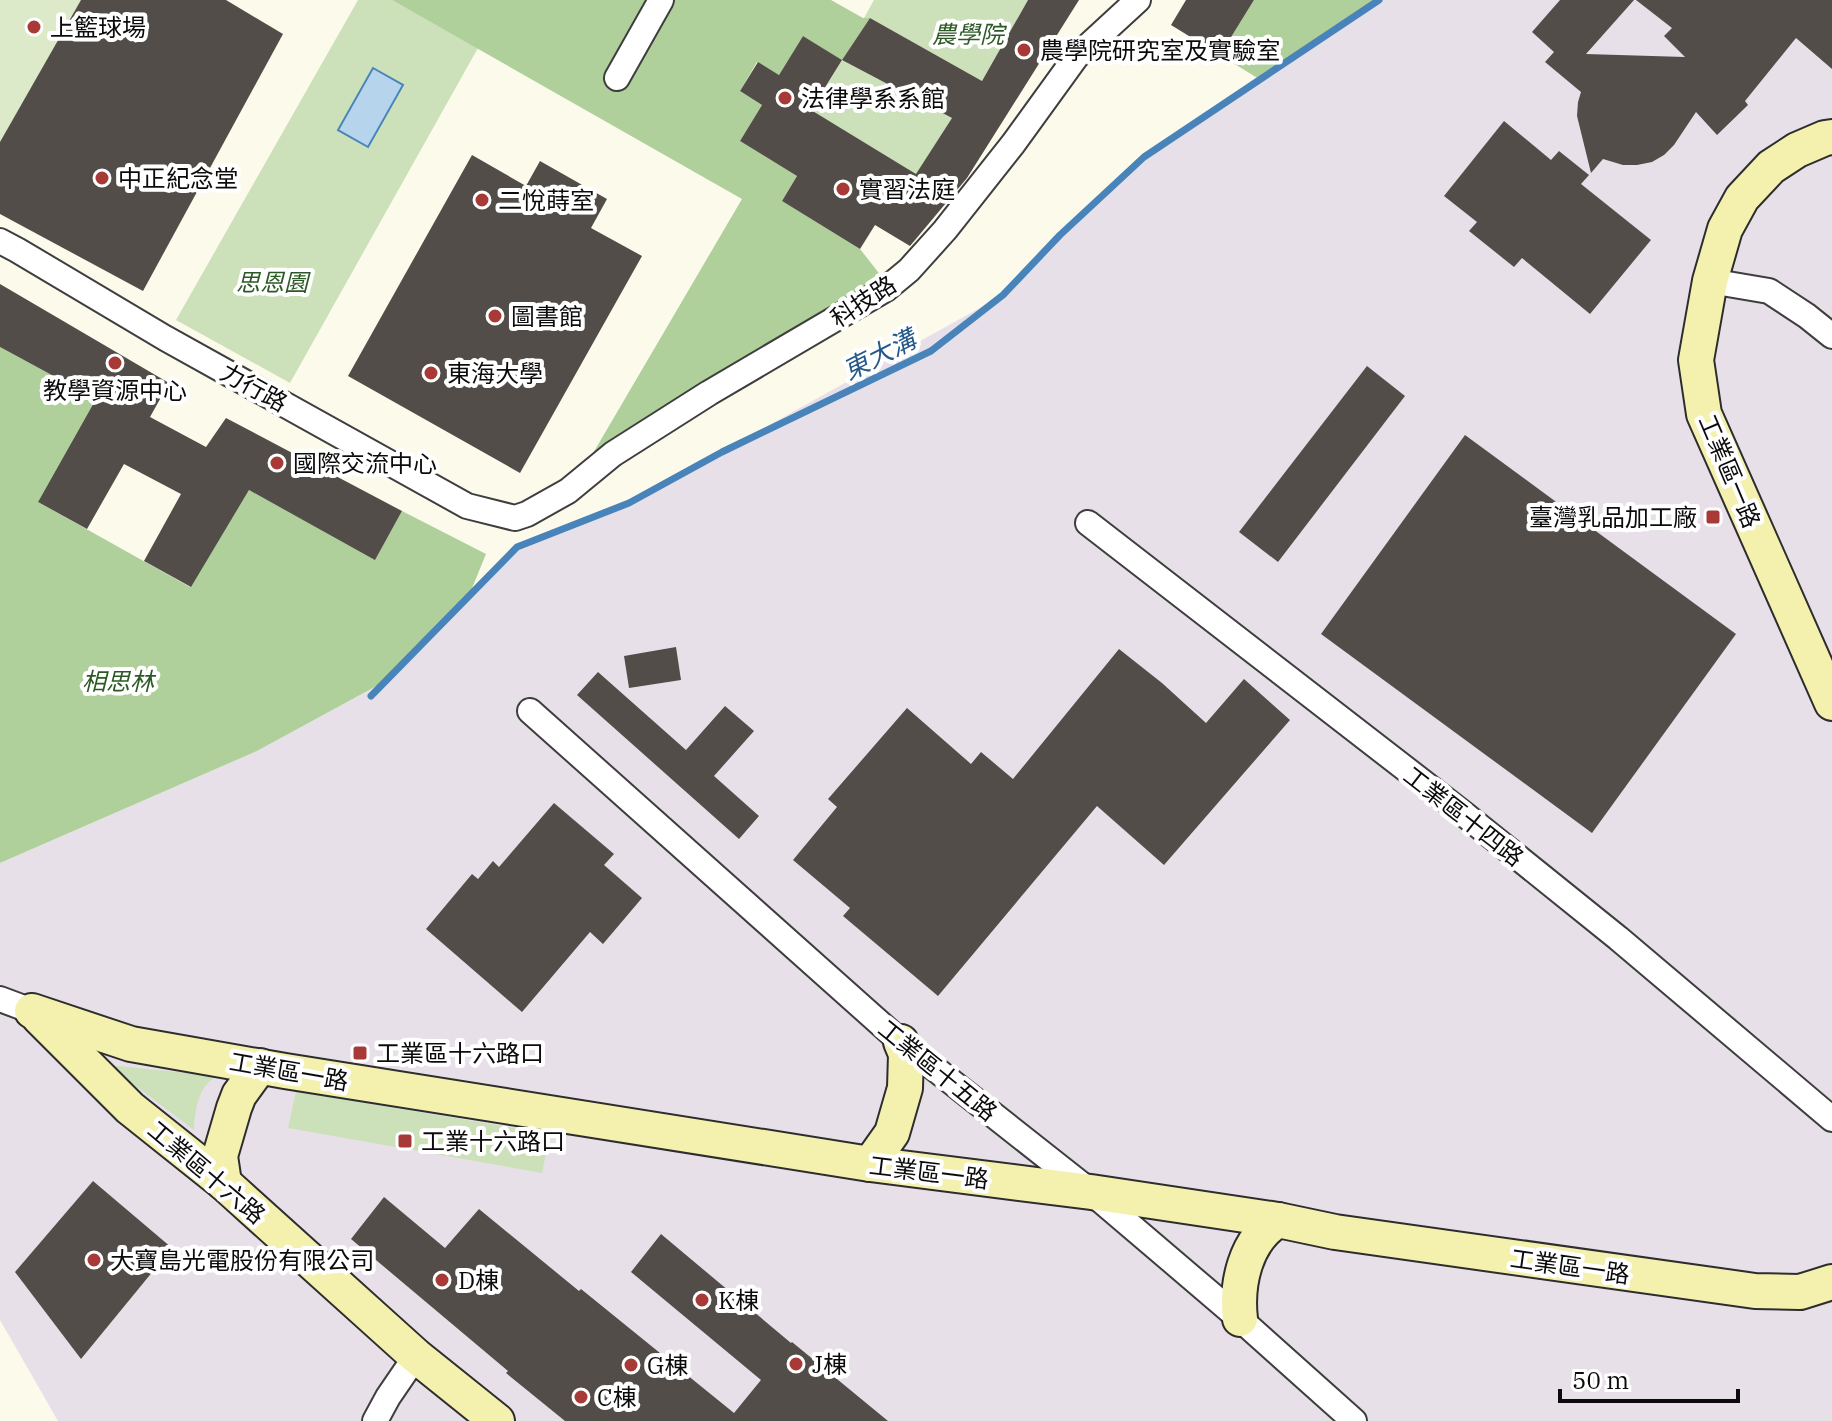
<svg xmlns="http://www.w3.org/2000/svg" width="1832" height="1421" font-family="'IBM Plex Serif','Noto Sans TC',serif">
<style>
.industrial{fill:#e8e0e9}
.green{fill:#cce1ba}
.forest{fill:#afd09b}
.pitch{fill:#ddeaca}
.water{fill:#b6d5ed;stroke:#4884ba;stroke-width:2}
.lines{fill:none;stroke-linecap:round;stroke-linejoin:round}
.stream{stroke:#4884ba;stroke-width:7}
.building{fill:#524d49;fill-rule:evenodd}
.street-casing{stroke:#3e3e3e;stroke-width:28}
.secondary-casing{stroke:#2d2d2d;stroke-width:38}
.street{stroke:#fff;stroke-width:24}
.secondary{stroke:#f4f1af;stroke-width:34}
.poi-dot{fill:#a73936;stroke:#fff;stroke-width:3}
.labels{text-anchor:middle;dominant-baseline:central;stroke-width:8;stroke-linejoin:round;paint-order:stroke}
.poi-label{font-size:24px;fill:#0b0b0b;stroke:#fff;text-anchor:start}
.park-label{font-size:24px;font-style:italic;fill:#2c5925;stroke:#fff}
.street-label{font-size:24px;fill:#0b0b0b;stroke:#fff}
.water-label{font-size:26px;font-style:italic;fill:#26588a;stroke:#fff}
</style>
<rect width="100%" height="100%" fill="#fcfaeb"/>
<path class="industrial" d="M1379 0H1832V1421H58L0 1320V863L257 751 393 677 470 593 517 547 627 504 1003 295 1060 235 1144 157Z"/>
<g class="green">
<path d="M358 0H392L478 48 290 383 176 320Z"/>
<path d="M874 0H1028L982 81 870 18H864Z"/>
<path d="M842 60 952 118 912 182 908 169 830 122 797 176 778 165Z"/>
<path d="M108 1065 218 1076C198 1085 195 1110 194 1130Z"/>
<path d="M296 1091 550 1134 542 1173 288 1128Z"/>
</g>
<g class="forest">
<path d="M392 0H831L863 18H870L842 60 803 36 779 75 757 62 740 91 762 105 740 141 797 176 782 201 860 249 893 291 708 407 565 501 742 199Z"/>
<path d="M1254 0H1379L1259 79 1220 55Z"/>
<path d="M0 347 96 399 38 502 190 587 249 490 375 559 402 511 486 554 470 593 393 677 257 751 0 863Z"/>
</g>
<path class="pitch" d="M0 0H83L0 145Z"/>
<path class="water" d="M373 68 403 85 368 147 338 130Z"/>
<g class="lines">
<path class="stream" d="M371 696 517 547 629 503 722 452 931 351 1003 295 1060 235 1144 157 1379 0"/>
</g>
<g class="building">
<path d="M81 0H226L283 34 143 291 0 214V142Z"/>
<path d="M1028 0H1079L967 178 910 246 875 225 860 249 782 201 797 176 740 141 762 105 740 91 758 62 779 75 803 36 842 60 870 18 982 81ZM842 60 952 118 916 174 811 110Z"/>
<path d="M1186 0H1254L1220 55 1171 25Z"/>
<path d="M1560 0H1634L1586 54 1685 57 1664 36 1672 28 1636 0H1832V69L1796 38 1745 101 1748 105 1717 135 1696 112 1674 145 1664 155 1652 162 1637 165H1623L1603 159 1591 173 1577 116 1578 102 1581 92 1545 62 1554 52 1532 32Z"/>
<path d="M1504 121 1551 160 1559 151 1589 175 1581 184 1651 240 1590 314 1522 258 1514 267 1469 231 1477 222 1444 196Z"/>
<path d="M472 155 526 186 540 161 607 199 591 228 642 256 520 473 348 376Z"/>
<path d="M0 284 169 383 150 417 206 447 226 418 402 511 375 560 249 490 191 587 144 561 181 494 124 464 87 529 38 502 96 399 0 347Z"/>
<path d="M1367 366 1405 396 1278 562 1239 532Z"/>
<path d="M1465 435 1736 634 1592 833 1321 634Z"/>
<path d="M676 647 681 680 629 688 624 656Z"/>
<path d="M1119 649 1162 683 1206 723 1244 679 1290 720 1164 865 1097 806 938 996 843 916 850 908 793 860 837 807 828 799 907 708 971 764 981 752 1013 779Z"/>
<path d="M598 672 686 750 725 706 754 731 714 776 759 816 739 839 577 695Z"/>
<path d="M554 803 614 854 604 865 642 898 603 944 590 932 522 1012 426 929 472 874 478 879 493 861 499 867Z"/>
<path d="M93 1181 172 1248 81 1359 15 1272Z"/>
<path d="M384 1197 445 1248 479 1209 579 1291 581 1289 734 1413 761 1380 631 1272 661 1234 791 1343 792 1342 888 1421H565L506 1373 508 1371 351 1239Z"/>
</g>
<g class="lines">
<defs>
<g id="street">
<path d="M617 78 661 0"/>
<path d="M0 241 17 250 165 338 467 506 515 518 527 514 568 491 613 454 709 393 886 289 909 270 945 230 1013 144 1076 57 1138 0"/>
<path d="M1710 281 1769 291 1807 316 1832 336"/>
<path d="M1088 523 1464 814 1618 938 1832 1119"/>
<path d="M530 711 901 1042 1091 1192 1240 1319 1354 1421"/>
<path d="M0 999 32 1011"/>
<path d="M375 1421 388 1397 416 1356"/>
</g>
<g id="secondary">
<path d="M1832 137 1825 138 1797 150 1771 167 1742 198 1725 229 1710 281 1696 360 1704 414 1832 703"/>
<path d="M32 1011 131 1044 285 1071 870 1164 1091 1192 1278 1220 1335 1232 1755 1291 1800 1292 1832 1282"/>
<path d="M39 1017 130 1108 224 1183 416 1356 497 1421"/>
<path d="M870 1164 892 1133 905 1088 906 1054 901 1042"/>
<path d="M224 1183 220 1156 234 1108 239 1095 260 1066"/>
<path d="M1240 1319C1236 1284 1245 1240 1278 1220"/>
</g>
</defs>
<use href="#street" class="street-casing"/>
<use href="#secondary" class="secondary-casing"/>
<use href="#street" class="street"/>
<use href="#secondary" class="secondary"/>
</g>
<g class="poi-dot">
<circle cx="34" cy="27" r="8"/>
<circle cx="1024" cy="50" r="8"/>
<circle cx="785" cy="98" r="8"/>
<circle cx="102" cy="178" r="8"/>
<circle cx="843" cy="189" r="8"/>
<circle cx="482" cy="200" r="8"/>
<circle cx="495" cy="316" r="8"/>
<circle cx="115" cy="363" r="8"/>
<circle cx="431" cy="373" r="8"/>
<circle cx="277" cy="463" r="8"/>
<rect x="1705" y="509" width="16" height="16" rx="4"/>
<rect x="352" y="1045" width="16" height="16" rx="4"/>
<rect x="397" y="1133" width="16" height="16" rx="4"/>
<circle cx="94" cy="1260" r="8"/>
<circle cx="442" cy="1280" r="8"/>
<circle cx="702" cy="1300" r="8"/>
<circle cx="796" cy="1364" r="8"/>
<circle cx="631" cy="1365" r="8"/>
<circle cx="581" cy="1397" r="8"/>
</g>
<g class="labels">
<g class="poi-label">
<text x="50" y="27">上籃球場</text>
<text x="1040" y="50">農學院研究室及實驗室</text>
<text x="801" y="98">法律學系系館</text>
<text x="118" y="178">中正紀念堂</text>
<text x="859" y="189">實習法庭</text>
<text x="498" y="200">二悅蒔室</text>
<text x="511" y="316">圖書館</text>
<text x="447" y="373">東海大學</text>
<text x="115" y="390" text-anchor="middle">教學資源中心</text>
<text x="293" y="463">國際交流中心</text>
<text x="1697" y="517" text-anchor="end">臺灣乳品加工廠</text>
<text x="376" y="1053">工業區十六路口</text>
<text x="421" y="1141">工業十六路口</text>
<text x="110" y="1260">大寶島光電股份有限公司</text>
<text x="458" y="1280">D棟</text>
<text x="718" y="1300">K棟</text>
<text x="812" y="1364">J棟</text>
<text x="647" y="1365">G棟</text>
<text x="597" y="1397">C棟</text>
</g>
<g class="park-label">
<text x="968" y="34">農學院</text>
<text x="272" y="282">思恩園</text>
<text x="118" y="681">相思林</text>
</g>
<g class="street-label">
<text transform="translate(863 301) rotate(-33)">科技路</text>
<text transform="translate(254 387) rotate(29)">力行路</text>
<text transform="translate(1730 471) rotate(67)">工業區一路</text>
<text transform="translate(1464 816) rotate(38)">工業區十四路</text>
<text transform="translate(938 1070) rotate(39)">工業區十五路</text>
<text transform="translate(289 1071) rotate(10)">工業區一路</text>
<text transform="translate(207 1172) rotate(40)">工業區十六路</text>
<text transform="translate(929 1172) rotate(7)">工業區一路</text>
<text transform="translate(1570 1266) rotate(8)">工業區一路</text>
</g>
<g class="water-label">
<text transform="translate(879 354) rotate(-27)">東大溝</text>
</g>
</g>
<path d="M1560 1389v12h178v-12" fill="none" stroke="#0b0b0b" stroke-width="4"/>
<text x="1572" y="1389" font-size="24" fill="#0b0b0b" stroke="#ffffff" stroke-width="6" paint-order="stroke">50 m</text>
</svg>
